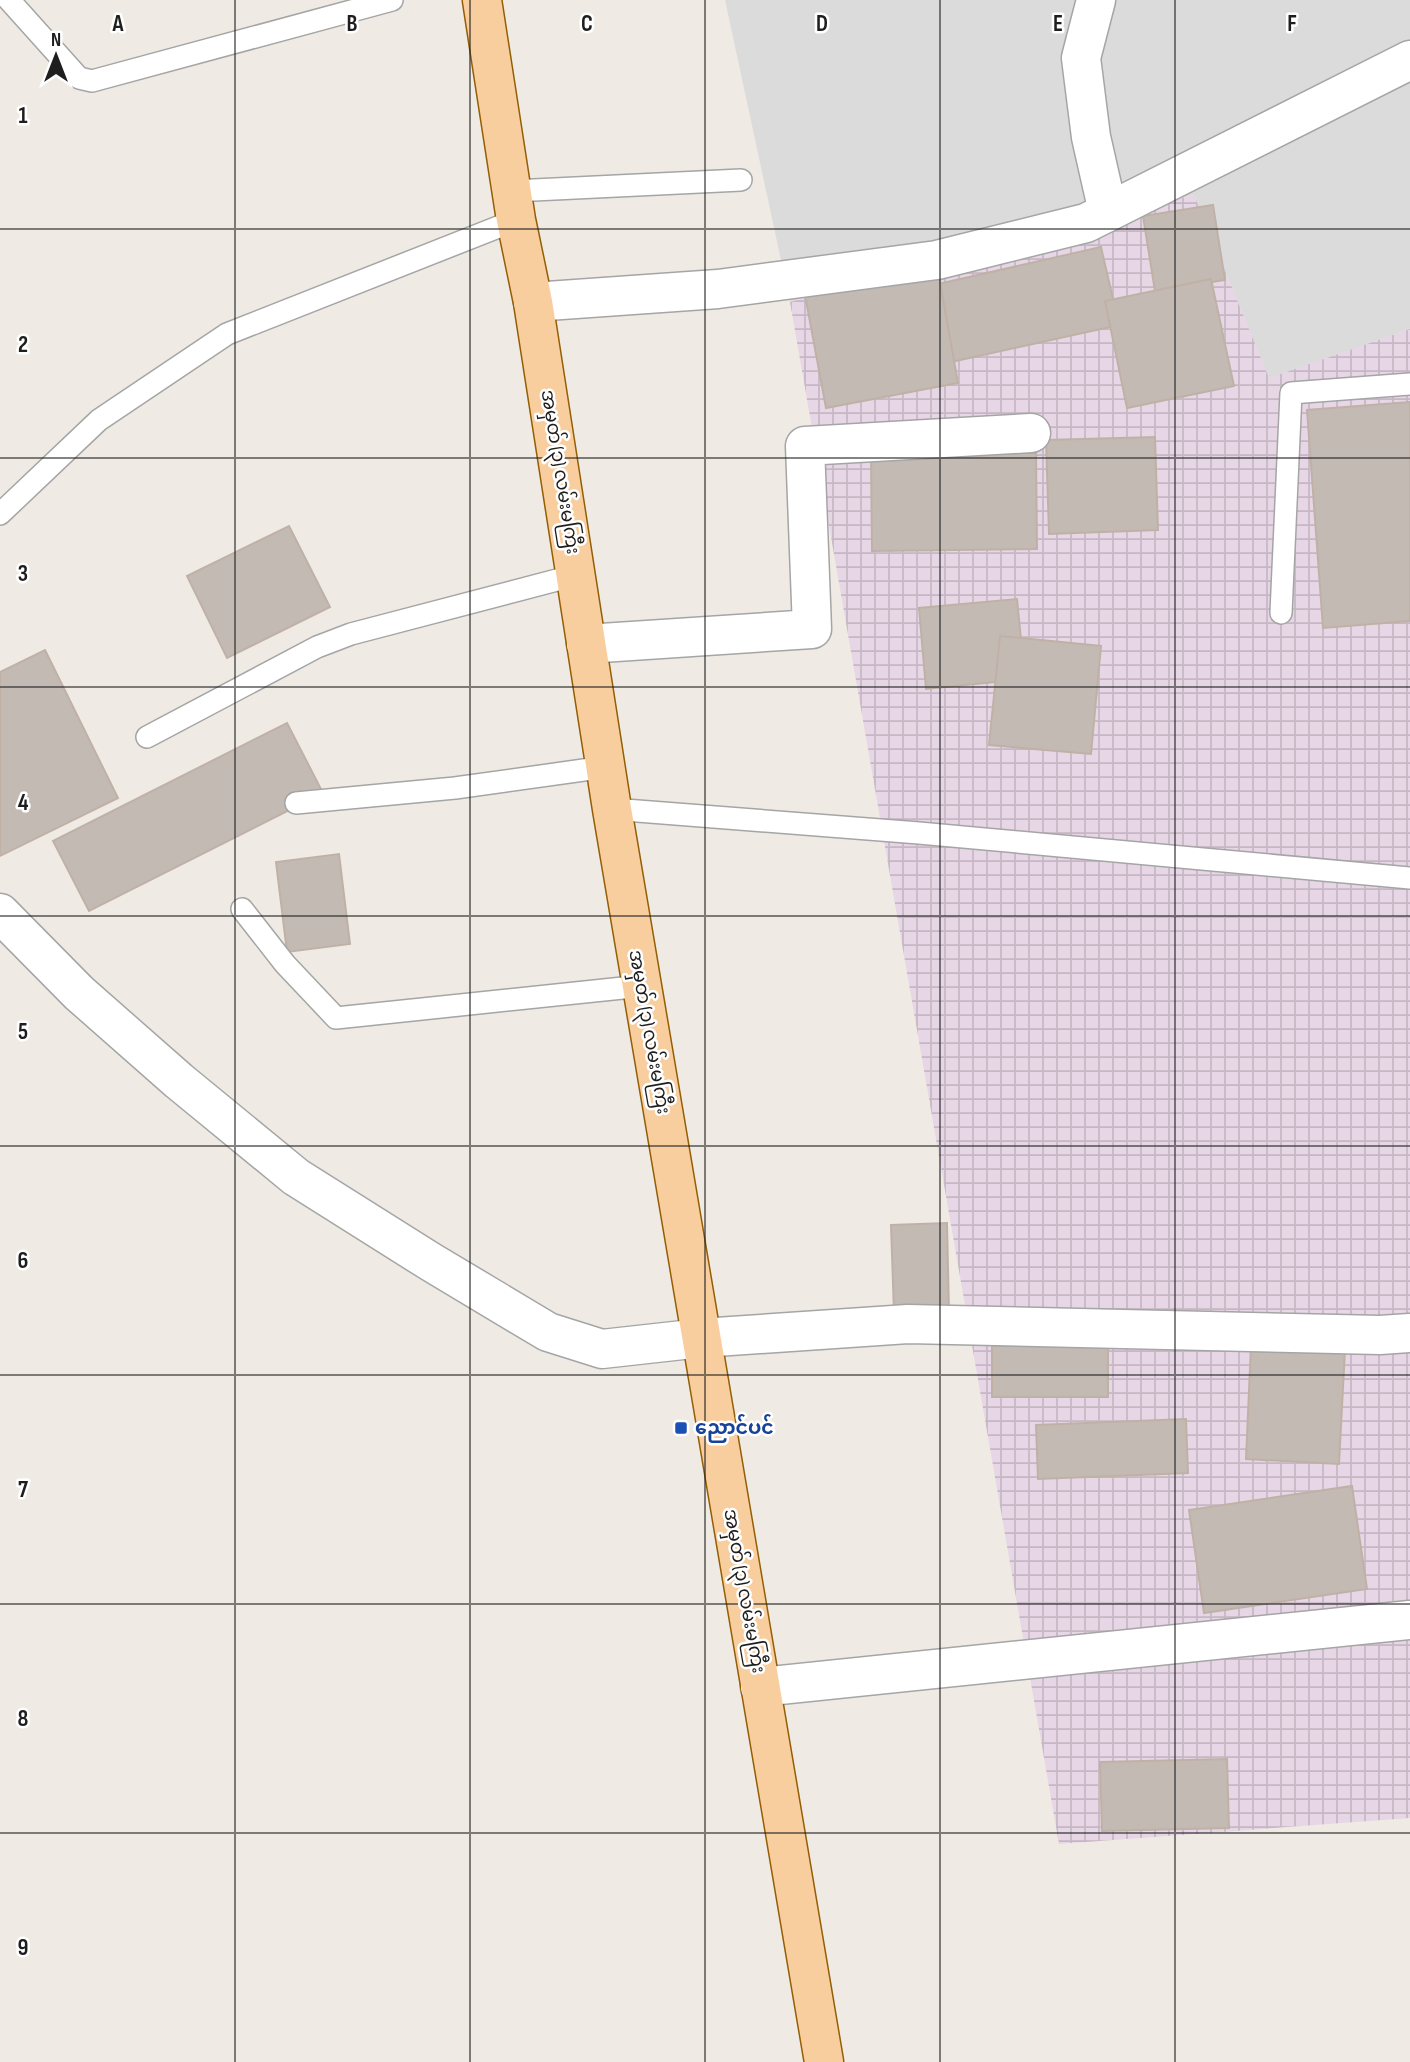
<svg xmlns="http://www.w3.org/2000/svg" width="1410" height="2062" font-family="'Sofia Sans Condensed','Noto Sans Myanmar',sans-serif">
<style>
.residential{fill:#dcdbdb}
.industrial{fill:url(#industrial-grid)}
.building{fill:#c3bab4;stroke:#c0b1a7;stroke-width:2}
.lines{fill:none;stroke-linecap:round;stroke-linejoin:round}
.service-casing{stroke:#a5a5a5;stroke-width:24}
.minor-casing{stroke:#a5a5a5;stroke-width:41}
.primary-casing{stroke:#935e04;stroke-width:41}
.service{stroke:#fff;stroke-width:21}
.minor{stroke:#fff;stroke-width:38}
.primary{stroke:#f9ce9f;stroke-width:38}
.grid{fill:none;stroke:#1e1e1e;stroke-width:2;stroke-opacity:0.55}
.transit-dot{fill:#1a4fb4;stroke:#fff;stroke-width:2.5}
.labels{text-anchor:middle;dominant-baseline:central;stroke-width:5;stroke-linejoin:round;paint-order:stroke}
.street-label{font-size:19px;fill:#1e1e1e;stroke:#fff}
.transit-label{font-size:19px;font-weight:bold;fill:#164399;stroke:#fff;text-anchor:start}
.grid-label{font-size:23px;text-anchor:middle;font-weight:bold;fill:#1e1e1e;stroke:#fff;stroke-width:5;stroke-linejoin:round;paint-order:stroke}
</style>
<defs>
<pattern id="industrial-grid" width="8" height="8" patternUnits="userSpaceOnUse" patternTransform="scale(1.75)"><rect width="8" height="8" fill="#e7d6e5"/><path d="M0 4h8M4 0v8" fill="none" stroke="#c6b7c4"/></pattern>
</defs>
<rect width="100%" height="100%" fill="#efebe4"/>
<path class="residential" d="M725 0H1410V329L1269 379 1194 195 790 302Z"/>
<path class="industrial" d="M1194 195 1269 378 1410 329V1818L1059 1844 790 302Z"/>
<g class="building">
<path d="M1213 205 1225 280 1155 291 1143 216Z"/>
<path d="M1101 247 1119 325 942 364 925 287Z"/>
<path d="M938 271 958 383 826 408 805 295Z"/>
<path d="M1211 279 1234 386 1127 408 1105 301Z"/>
<path d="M1410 402V621L1323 628 1307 410Z"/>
<path d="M1155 437 1158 530 1049 534 1046 440Z"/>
<path d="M1036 453 1037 549 872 551 871 454Z"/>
<path d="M289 526 330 607 227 658 187 576Z"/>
<path d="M1017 599 1025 679 926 689 919 608Z"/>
<path d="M1000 636 1101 646 1091 754 989 745Z"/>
<path d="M45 650 118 798 0 856V672Z"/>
<path d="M287 723 323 793 89 911 53 841Z"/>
<path d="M339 854 350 944 287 952 276 862Z"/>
<path d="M947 1223 949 1312 894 1314 891 1225Z"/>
<path d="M1251 1345 1345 1349 1339 1464 1246 1459Z"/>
<rect x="992" y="1346" width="116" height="51"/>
<path d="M1186 1419 1188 1473 1038 1479 1036 1425Z"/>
<path d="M1352 1486 1367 1589 1204 1613 1189 1510Z"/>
<path d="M1227 1759 1229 1828 1102 1831 1100 1762Z"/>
</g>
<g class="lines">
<defs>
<g id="service">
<path d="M9 0 79 78 92 81 392 0"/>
<path d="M513 191 741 180"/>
<path d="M0 514 99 420 227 334 516 220"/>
<path d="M1281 613 1291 393 1410 384"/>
<path d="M147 737 317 647 351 634 576 575"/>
<path d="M296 803 455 788 605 767"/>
<path d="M612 809 919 833 1410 878"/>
<path d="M242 909 285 964 336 1018 642 986"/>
</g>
<g id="minor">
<path d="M1108 212 1410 60"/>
<path d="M533 302 718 289 937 260 1086 223 1108 212 1091 137 1081 58 1096 0"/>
<path d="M586 644 812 629 805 446 1031 433"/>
<path d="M0 913 79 993 179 1081 296 1177 431 1262 548 1332 602 1349 701 1338 908 1324 1380 1335 1410 1333"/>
<path d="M760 1687 1410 1620"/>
</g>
<path id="primary" d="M482 0 516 220 533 302 612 809 824 2062"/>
</defs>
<use href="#service" class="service-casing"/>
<use href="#minor" class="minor-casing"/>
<use href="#primary" class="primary-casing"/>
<use href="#service" class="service"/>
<use href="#minor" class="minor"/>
<use href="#primary" class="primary"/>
</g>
<path class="grid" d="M235 0V2062M470 0V2062M705 0V2062M940 0V2062M1175 0V2062M0 229H1410M0 458H1410M0 687H1410M0 916H1410M0 1146H1410M0 1375H1410M0 1604H1410M0 1833H1410"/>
<rect class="transit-dot" x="674" y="1421" width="14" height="14" rx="3.5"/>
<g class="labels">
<g class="street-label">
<text transform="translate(560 472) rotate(81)">အမှတ် (၃) လမ်းမကြီး</text>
<text transform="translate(649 1032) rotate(80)">အမှတ် (၃) လမ်းမကြီး</text>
<text transform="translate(744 1591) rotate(80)">အမှတ် (၃) လမ်းမကြီး</text>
</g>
<g class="transit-label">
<text x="695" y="1428">ညောင်ပင်</text>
</g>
</g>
<g class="grid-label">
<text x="118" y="31">A</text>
<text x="352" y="31">B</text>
<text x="587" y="31">C</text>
<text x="822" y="31">D</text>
<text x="1058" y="31">E</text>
<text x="1292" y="31">F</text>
<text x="23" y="123">1</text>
<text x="23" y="352">2</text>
<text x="23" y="581">3</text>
<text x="23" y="810">4</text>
<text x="23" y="1039">5</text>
<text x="23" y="1268">6</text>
<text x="23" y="1497">7</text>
<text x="23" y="1726">8</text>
<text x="23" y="1955">9</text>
</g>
<g transform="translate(56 56)" stroke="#ffffff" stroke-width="5" paint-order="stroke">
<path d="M0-5L12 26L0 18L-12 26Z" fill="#1e1e1e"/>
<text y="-10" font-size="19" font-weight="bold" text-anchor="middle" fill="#1e1e1e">N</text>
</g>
</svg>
